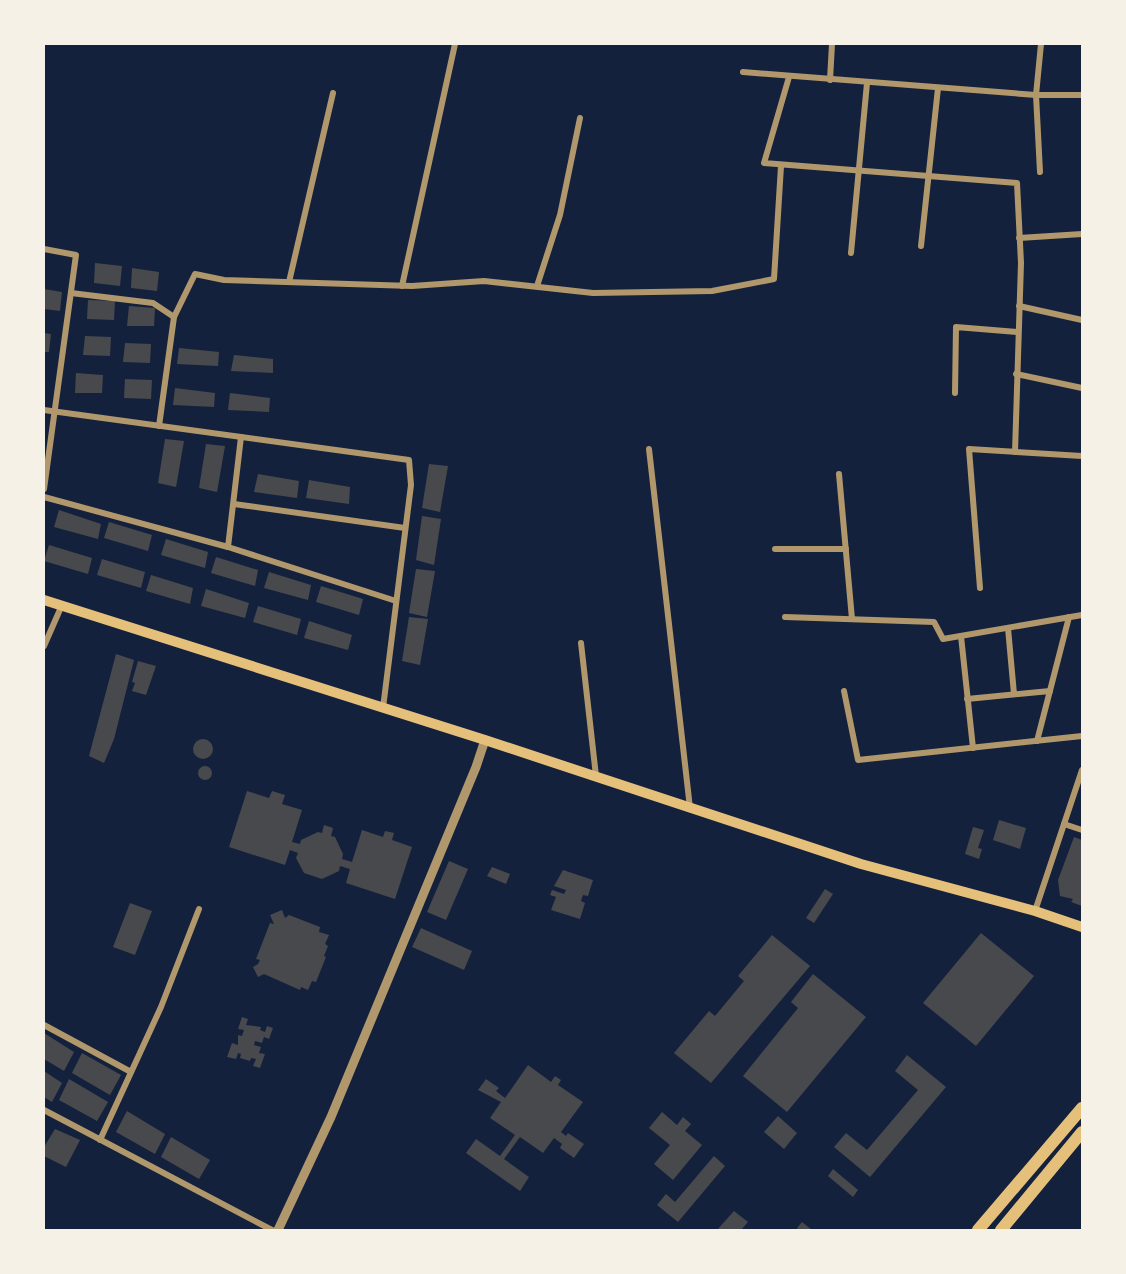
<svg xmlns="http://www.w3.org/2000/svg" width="1126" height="1274" font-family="'Varela Round',sans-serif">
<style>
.building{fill:#48494c}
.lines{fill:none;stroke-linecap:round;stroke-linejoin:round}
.minor{stroke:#b1986c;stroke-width:6}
.tertiary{stroke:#b1986c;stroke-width:9}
.secondary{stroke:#e5c07b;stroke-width:10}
.trunk{stroke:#e5c07b;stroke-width:12}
</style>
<rect width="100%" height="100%" fill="#14213d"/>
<g class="building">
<path d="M95 263 122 266 120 286 94 283Z"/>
<path d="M132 268 159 272 157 291 131 288Z"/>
<path d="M44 289 62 292 60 311 44 309Z"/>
<path d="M88 300 115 301 114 320 87 319Z"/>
<path d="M129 306 155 308 154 326H127Z"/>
<path d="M44 333 51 334 49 352H44Z"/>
<path d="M85 336 111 337 110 356 83 355Z"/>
<path d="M125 343 151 344 150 363 123 362Z"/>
<path d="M179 348 219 352 218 366 177 364Z"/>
<path d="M234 355 273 359V373L231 371Z"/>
<path d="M76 373 103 375 102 393H75Z"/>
<path d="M125 379 152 380 151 399 124 398Z"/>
<path d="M175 388 215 393 214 407 173 405Z"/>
<path d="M230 393 270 398 269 412 228 410Z"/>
<path d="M165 439 184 441 176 487 158 483Z"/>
<path d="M206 444 225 446 217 492 199 488Z"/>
<path d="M429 464 448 466 440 512 422 508Z"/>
<path d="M258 474 299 481 297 498 254 492Z"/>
<path d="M309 480 350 487 349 504 306 498Z"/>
<path d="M59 510 101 524 98 539 54 527Z"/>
<path d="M422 516 441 519 434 565 416 560Z"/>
<path d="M109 522 152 535 148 551 104 538Z"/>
<path d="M166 539 208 552 205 568 161 555Z"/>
<path d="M49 545 92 558 88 574 44 561Z"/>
<path d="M216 557 258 570 255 586 211 573Z"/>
<path d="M102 559 145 572 141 588 97 575Z"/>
<path d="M416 569 435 571 427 617 409 613Z"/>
<path d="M269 572 311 585 308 600 264 588Z"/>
<path d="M151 575 193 588 190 604 146 591Z"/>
<path d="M321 586 363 599 359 615 316 602Z"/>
<path d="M206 589 249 603 245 618 201 606Z"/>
<path d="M258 606 301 619 297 635 253 622Z"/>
<path d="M409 617 428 619 420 665 402 661Z"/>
<path d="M309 621 352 635 348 650 304 638Z"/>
<path d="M116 654 134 660 114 739 104 763 89 756Z"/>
<path d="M138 661 156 666 146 695 132 691 135 683 132 682Z"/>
<circle cx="203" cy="749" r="10"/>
<circle cx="205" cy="773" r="7"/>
<path d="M247 791 269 798 272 791 285 795 282 804 302 810 292 842 300 844 301 840 318 832 322 833 324 825 333 828 331 836 335 837 343 854 342 859 352 862 362 830 383 837 385 831 394 833 392 840 412 847 395 899 346 883 350 869 340 866 339 871 322 879 304 873 296 858 298 853 290 850 285 865 229 847Z"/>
<path d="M999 820 1026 828 1020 849 993 840Z"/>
<path d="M973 827 984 830 978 848 982 849 979 859 965 854Z"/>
<path d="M1074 837 1082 840V906L1071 902 1073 899 1060 896 1058 880Z"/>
<path d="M449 861 468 869 446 920 427 912Z"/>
<path d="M492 867 510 874 506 884 487 876Z"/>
<path d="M563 870 593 880 588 896 583 895 581 901 585 903 580 919 551 910 556 897 550 895 552 890 564 894 566 890 554 886Z"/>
<path d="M825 889 833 894 814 923 806 918Z"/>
<path d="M130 903 152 911 135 955 113 947Z"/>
<path d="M282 910 285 918 289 915 320 927 319 932 329 935 325 944 328 946 324 956 326 957 316 982 312 981 308 990 301 987 300 990 264 974 258 977 253 967 258 964 260 960 256 959 270 923 274 924 270 915Z"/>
<path d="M421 928 472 951 464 970 412 947Z"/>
<path d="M981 933 1034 976 976 1046 923 1003Z"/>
<path d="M772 935 810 966 711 1083 674 1053 709 1011 715 1016 744 981 738 976Z"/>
<path d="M813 974 866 1017 787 1112 743 1076 798 1008 791 1002Z"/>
<path d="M242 1017 248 1019 246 1025 261 1027 260 1030 265 1032 267 1026 273 1028 269 1039 264 1037 262 1043 255 1041 254 1045 261 1047 259 1053 265 1054 260 1068 253 1066 256 1059 251 1058 250 1061 240 1058 241 1054 238 1053 236 1059 227 1057 232 1043 238 1045V1035L242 1036 244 1030 238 1029Z"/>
<path d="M44 1033 74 1052 64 1071 44 1059Z"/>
<path d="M82 1053 121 1075 110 1095 72 1073Z"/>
<path d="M907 1055 946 1087 870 1177 834 1147 846 1133 867 1150 918 1090 895 1071Z"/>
<path d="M528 1065 551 1082 555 1076 561 1080 558 1085 583 1102 561 1132 566 1136 568 1133 584 1144 574 1158 560 1148 562 1144 554 1138 543 1153 520 1137 504 1159 529 1177 520 1191 466 1153 476 1139 500 1156 515 1135 490 1118 501 1102 478 1090 486 1079 499 1088 496 1091 505 1098Z"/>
<path d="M44 1071 62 1083 52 1102 44 1097Z"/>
<path d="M69 1079 108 1102 97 1121 59 1100Z"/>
<path d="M127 1111 165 1134 155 1154 116 1132Z"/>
<path d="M662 1112 677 1125 683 1117 691 1124 685 1131 702 1145 673 1180 654 1164 670 1145 649 1128Z"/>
<path d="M778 1116 797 1133 784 1149 764 1132Z"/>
<path d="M55 1129 80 1140 66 1167 44 1156V1147Z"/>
<path d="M171 1137 210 1160 199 1179 161 1157Z"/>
<path d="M714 1156 725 1166 678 1222 657 1205 666 1194 675 1202Z"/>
<path d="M833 1169 858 1190 853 1197 828 1176Z"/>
<path d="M734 1211 748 1222 741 1230H717Z"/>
<path d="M802 1222 812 1230H800L797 1228Z"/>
</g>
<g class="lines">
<g class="minor">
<path d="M743 72 1036 95H1082"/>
<path d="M789 77 764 163 1017 183 1021 263 1015 452"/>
<path d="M830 80 832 44"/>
<path d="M1040 172 1036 95 1041 44"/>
<path d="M1019 238 1082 234"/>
<path d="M921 246 938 88"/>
<path d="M44 249 76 255 44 489"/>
<path d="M851 253 867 83"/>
<path d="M289 282 333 93"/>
<path d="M402 286 455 44"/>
<path d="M537 286 560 215 580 118"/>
<path d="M71 293 153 303 174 317"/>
<path d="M1019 306 1082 320"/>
<path d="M1016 374 1082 388"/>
<path d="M955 393 956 327 1017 332"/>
<path d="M44 410 409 460 411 485 383 708"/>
<path d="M159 426 174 317 195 274 224 280 412 286 484 281 593 293 712 291 774 279 781 166"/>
<path d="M649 449 690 808"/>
<path d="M839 474 852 619"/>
<path d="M44 497 228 547 396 601"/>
<path d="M234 504 405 528"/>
<path d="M228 547 241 437"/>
<path d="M775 549H846"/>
<path d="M980 588 969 449 1082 456"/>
<path d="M785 617 934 622 943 639 1082 615"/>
<path d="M1008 628 1014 694"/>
<path d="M961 636 973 748"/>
<path d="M581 643 596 776"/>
<path d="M44 646 62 605"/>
<path d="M844 691 858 760 1082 736"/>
<path d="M967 699 1050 691"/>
<path d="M1037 741 1069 617"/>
<path d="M1064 824 1082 830"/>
<path d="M1035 911 1082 770"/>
<path d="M44 1025 131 1072"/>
<path d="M44 1110 272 1230"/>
<path d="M100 1140 161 1007 199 909"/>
</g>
<path class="tertiary" d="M278 1230 331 1117 476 767 485 740"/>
<path class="secondary" d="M44 600 485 740 861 864 1035 911 1082 927"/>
<g class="trunk">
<path d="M978 1230 1082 1108"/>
<path d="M1001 1230 1082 1132"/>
</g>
</g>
<rect width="1126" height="1274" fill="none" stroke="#f6f1e7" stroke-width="90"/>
</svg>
